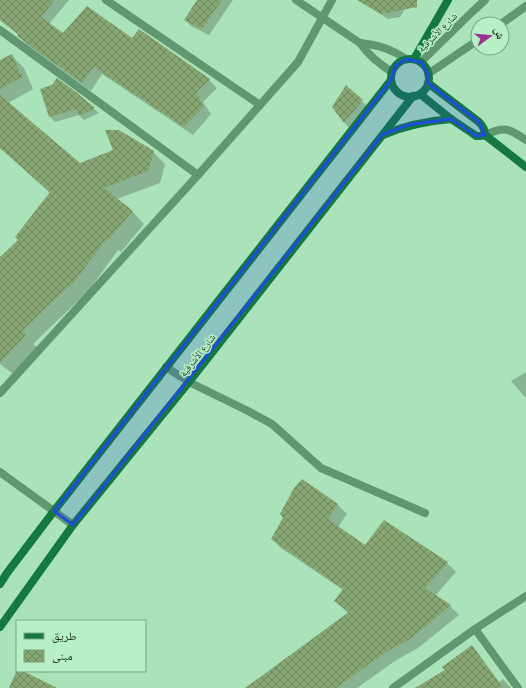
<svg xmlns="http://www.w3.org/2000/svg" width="526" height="688" font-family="Commissioner,'Noto Naskh Arabic',sans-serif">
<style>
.shadow{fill:#0003}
.building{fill:url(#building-cross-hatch)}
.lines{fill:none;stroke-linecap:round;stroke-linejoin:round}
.lane{stroke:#619770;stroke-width:8}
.street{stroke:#619770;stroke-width:8}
.secondary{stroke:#147840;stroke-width:8}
.marked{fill:#1d4ed8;fill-opacity:0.2;stroke:#1d4ed8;stroke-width:3;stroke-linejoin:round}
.labels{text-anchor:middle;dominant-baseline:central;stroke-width:3;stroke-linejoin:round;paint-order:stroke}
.street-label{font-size:10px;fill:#1e3525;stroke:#b7f0c5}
</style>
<defs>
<pattern id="building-cross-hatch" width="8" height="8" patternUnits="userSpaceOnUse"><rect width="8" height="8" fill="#87a671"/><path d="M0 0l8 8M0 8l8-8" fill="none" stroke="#6e885d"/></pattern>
</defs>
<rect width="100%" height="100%" fill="#aae2b9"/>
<g class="shadow">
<path d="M0 0H69L49 24 63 34 132 40 139 31 209 80 217 88 203 102 211 114 193 135 102 74 91 91 26 44 19 35 0 20Z"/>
<path d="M198 0H233L209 35 191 26 185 20Z"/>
<path d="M358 0H411L400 17 388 19Z"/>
<path d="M12 56 24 68 33 89 8 103 79 164 153 152 165 164 160 183 117 199 132 211 144 224 121 252 118 250 84 297 83 296 33 344 38 348 13 374 0 364V259L32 228 50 193 0 148V61Z"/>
<path d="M57 80 94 109 99 113 84 120 79 115 55 122 50 117 52 86Z"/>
<path d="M346 87 367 106 349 128 345 123 333 107Z"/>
<path d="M526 372V398L511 381Z"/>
<path d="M302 480 338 505 347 514 338 527 365 546 447 563 456 572 435 596 450 606 459 615 418 648 395 661 357 688H261L349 614 335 601 343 590 281 548 272 539Z"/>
<path d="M472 647 477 652 499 682 503 679 511 688H417L446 670Z"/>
</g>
<g class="building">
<path d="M0 0H55L41 17 63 33 87 6 132 38 139 29 210 79 196 93 204 106 184 127 94 67 82 83 17 36 18 34 0 20Z"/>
<path d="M197 0H222L202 29 184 20Z"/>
<path d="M357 0H417V7L381 14Z"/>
<path d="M12 54 22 77 0 89V60Z"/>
<path d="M57 78 76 92 95 108 79 116 76 109 49 117 40 89 52 85Z"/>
<path d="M346 85 363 100 344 123 332 107Z"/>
<path d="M0 95 80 163 113 150 105 130H119L154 151 148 171 104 188 133 211 108 240 106 239 71 286 70 285 22 331 26 335 0 363V257L18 240 15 237 50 192 0 148Z"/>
<path d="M302 479 338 504 328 519 365 545 384 520 448 562 425 588 451 605 410 639 386 652 336 688H245L349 612 334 601 343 589 271 539 283 518 280 514 294 488Z"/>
<path d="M472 645 503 688H415L445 670 442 667Z"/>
<path d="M17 670 23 671 57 688H9Z"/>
</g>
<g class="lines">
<path class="lane" d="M166 367 189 382 248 411 272 424 321 468 425 513"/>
<g class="street">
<path d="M106 0 260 105"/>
<path d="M296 0 360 43C369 56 379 64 392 72"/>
<path d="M501 24 526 6"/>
<path d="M0 30 198 175"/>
<path d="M360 43C379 45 391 49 406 59"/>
<path d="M421 62 472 12 485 0"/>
<path d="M428 74 478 40"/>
<path d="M485 135C505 126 508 128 526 140"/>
<path d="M0 393 198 175 298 62 332 0"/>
<path d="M0 472 73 525"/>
<path d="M475 629 518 688"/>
<path d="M393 688 475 629 526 596"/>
</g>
<g class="secondary">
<path d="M414 59 448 0"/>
<circle cx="410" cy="78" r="19"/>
<path d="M428 83 479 122C483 126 485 129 485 135L526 167"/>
<path d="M420 94 451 119 472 133 476 136H480L485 135"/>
<path d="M383 135C406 125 426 121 451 119"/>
<path d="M0 584 7 573 54 511 391 80"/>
<path d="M0 627 73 525 189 382 413 96"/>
</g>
</g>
<path class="marked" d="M406 59 421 62 428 74V83L479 122 485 135 476 136 451 119 408 125 382 135 73 525 54 511 391 80 395 66Z"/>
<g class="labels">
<g class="street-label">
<text transform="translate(437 32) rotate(-45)">شارع الأشرفية</text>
<text transform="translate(197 355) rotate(-52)">شارع الأشرفية</text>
</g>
</g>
<rect x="16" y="620" width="130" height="52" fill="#b7f0c5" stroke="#7aa585"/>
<rect x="24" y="633" width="20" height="6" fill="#147840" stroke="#7aa585"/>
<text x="52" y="640" font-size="12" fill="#1e3525">طريق</text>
<rect x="24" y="650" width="20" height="12" fill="url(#building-cross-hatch)" stroke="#7aa585"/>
<text x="52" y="660" font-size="12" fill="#1e3525">مبنى</text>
<g transform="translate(490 36) rotate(74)"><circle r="19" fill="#b7f0c5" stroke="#7aa585"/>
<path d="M0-3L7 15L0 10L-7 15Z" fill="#9d3192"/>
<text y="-6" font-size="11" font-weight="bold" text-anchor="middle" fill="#1e3525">ش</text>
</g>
</svg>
